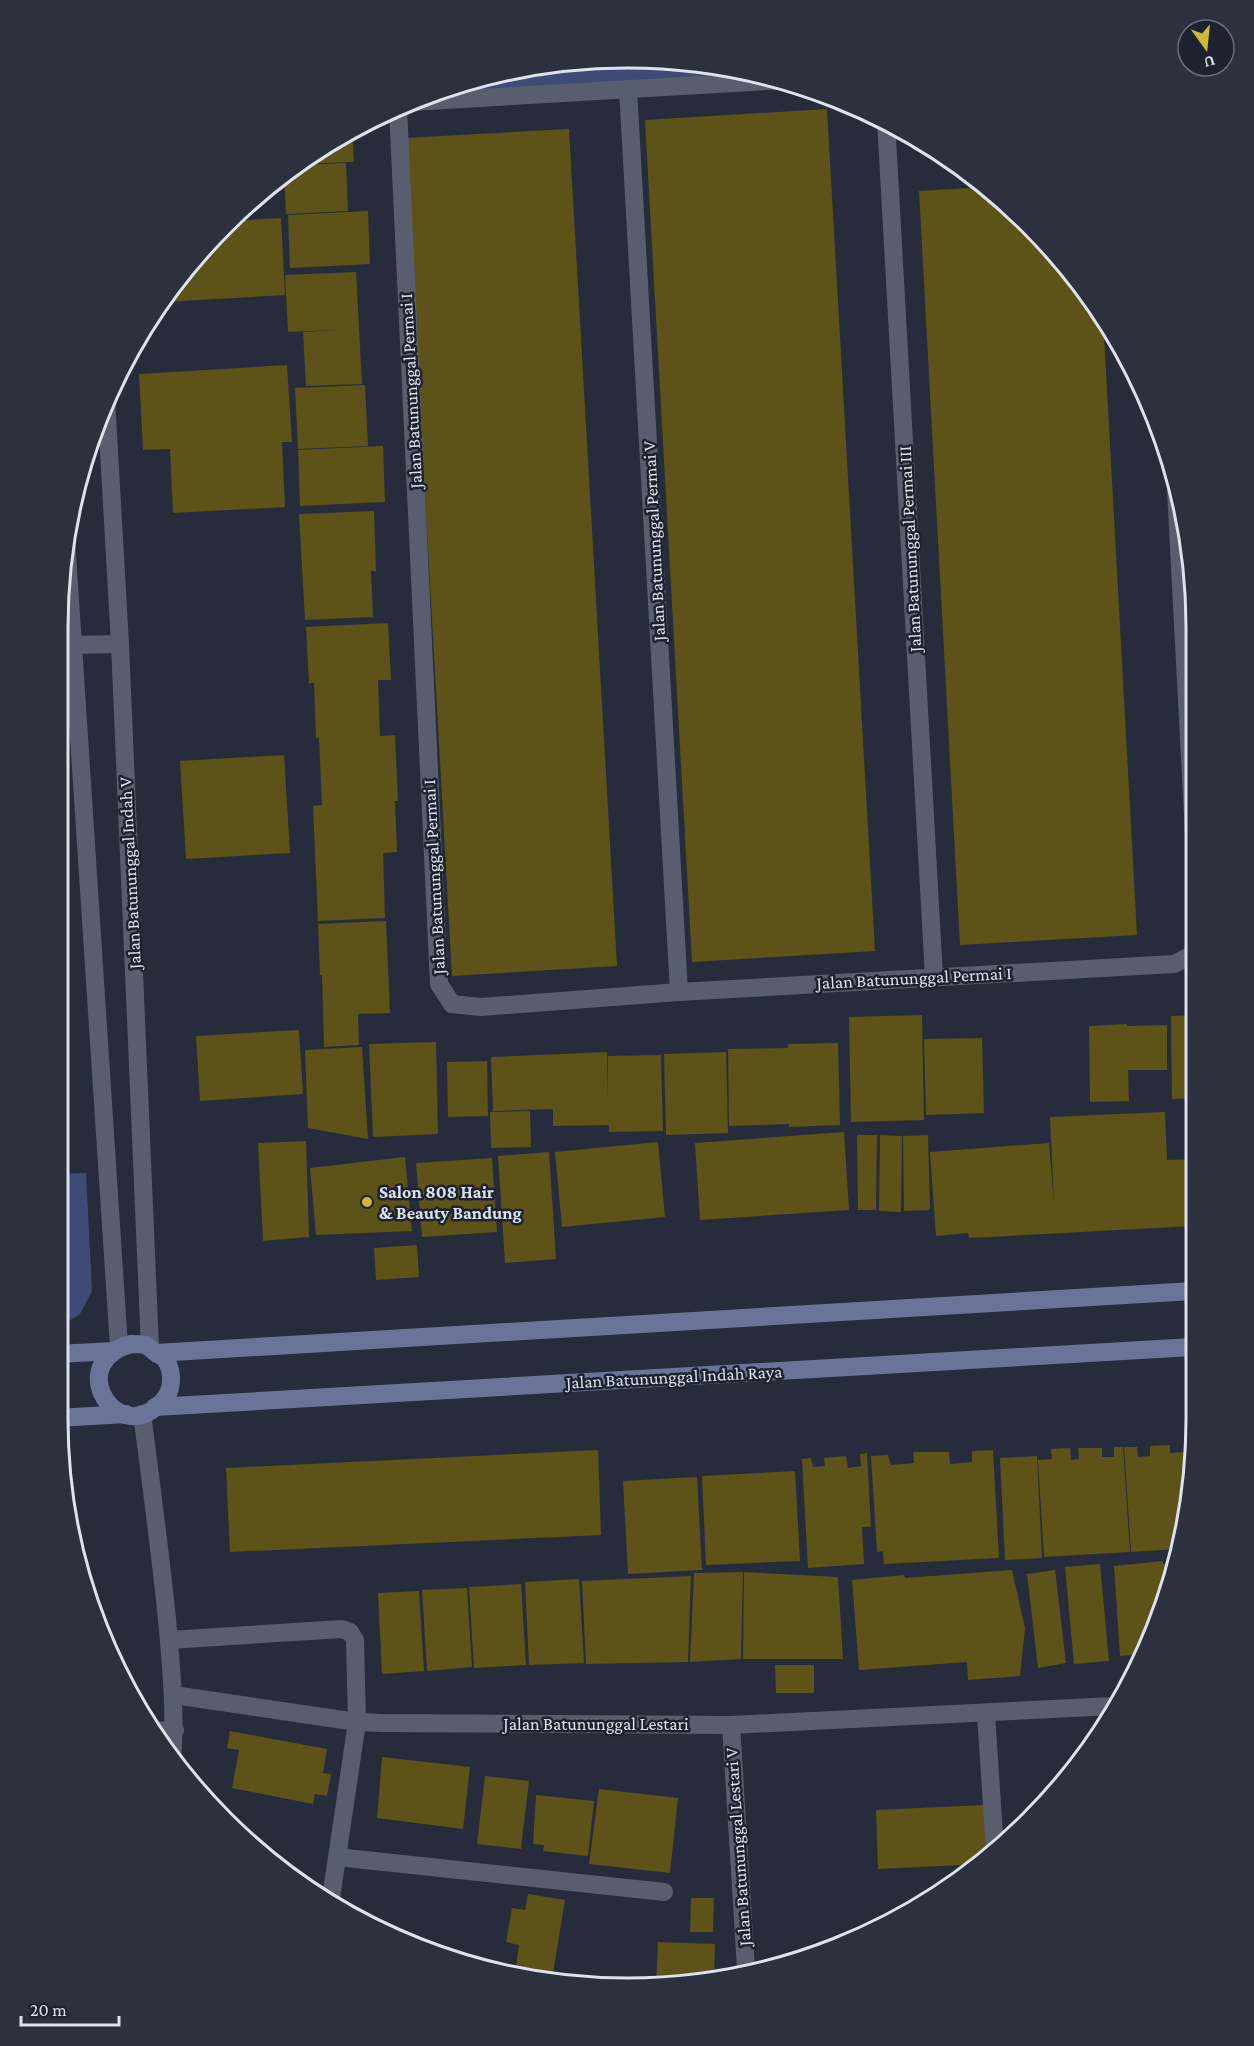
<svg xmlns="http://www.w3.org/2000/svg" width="1254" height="2046" font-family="'Crimson Pro',serif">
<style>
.green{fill:#3f4b74}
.building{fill:#5d5218}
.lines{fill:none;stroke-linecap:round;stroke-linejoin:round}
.lane{stroke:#585e70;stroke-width:18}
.street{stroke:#585e70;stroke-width:18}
.secondary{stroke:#6a7496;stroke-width:18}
.poi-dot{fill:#d0b837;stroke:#1d2231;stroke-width:2}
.labels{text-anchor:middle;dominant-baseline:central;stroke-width:5;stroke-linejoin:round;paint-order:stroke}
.street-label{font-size:18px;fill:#dee2ed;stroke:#1d2231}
.poi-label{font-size:18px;font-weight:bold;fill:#dee2ed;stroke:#1d2231;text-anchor:start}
.rim{fill:none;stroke:#dee2ed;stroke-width:3}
</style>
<rect width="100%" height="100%" fill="#262c3c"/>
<g class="green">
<path d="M664 58 772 76 431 93 443 87 552 62Z"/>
<path d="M86 1173 92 1291 80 1314 67 1322H58V1174Z"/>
</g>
<g class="building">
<path d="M827 109 875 951 692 962 645 120Z"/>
<path d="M352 129 354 162 299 164 342 134Z"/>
<path d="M569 129 617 966 452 976 405 138Z"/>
<path d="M346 163 348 211 286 214 284 175 298 165Z"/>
<path d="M987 187 1056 251 1103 318 1137 935 960 945 919 191Z"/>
<path d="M368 211 370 264 290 268 288 215Z"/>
<path d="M281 218 285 295 163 302 175 280 230 221Z"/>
<path d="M356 272 362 384 306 386 303 332 337 330 288 332 285 275Z"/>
<path d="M287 365 292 442H282L285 507 173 513 170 449 143 450 139 374Z"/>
<path d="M365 385 368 446 298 449 295 388Z"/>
<path d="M383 446 385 502 300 506 298 450Z"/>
<path d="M374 511 376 571H371L373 617 305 620 299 514Z"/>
<path d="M388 623 391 680H378L380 736 395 735 398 801H395L397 852 383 853 385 918 318 921 313 806 322 805 319 738H316L314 683H309L306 627Z"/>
<path d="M284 755 290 853 186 859 180 761Z"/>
<path d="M386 921 390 1013 358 1014 359 1045 324 1047 322 975H320L318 924Z"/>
<path d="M922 1015 924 1120 851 1122 849 1017Z"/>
<path d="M1194 1015V1098L1172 1099 1171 1016Z"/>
<path d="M1127 1024V1026L1167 1025V1070H1128L1129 1101 1090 1102 1089 1026Z"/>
<path d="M299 1030 303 1094 200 1101 196 1036Z"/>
<path d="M982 1038 984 1113 926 1115 924 1039Z"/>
<path d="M436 1042 438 1134 373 1137 369 1044Z"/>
<path d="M838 1043 840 1125 789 1127V1124L729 1126 728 1049 788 1048V1044Z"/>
<path d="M362 1047 368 1139 308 1128 305 1050Z"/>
<path d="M607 1052 608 1100V1056L661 1055 663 1131 609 1132V1125L553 1126V1109L493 1111 491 1057Z"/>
<path d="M726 1052 728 1133 666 1135 664 1054Z"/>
<path d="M487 1061 488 1116 448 1117 447 1062Z"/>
<path d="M59 1109H62L65 1178H58Z"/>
<path d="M530 1111 531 1147 491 1148 490 1112Z"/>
<path d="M1165 1112 1167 1160 1193 1159V1226L969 1238 968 1233 936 1236 930 1152 1049 1143 1054 1204 1050 1117Z"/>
<path d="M844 1132 849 1210 700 1220 695 1143Z"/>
<path d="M857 1135H877L876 1210H858Z"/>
<path d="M880 1135 902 1136 901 1212 879 1211Z"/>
<path d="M928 1135 930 1210 904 1211 903 1136Z"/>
<path d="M306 1141 309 1237 263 1241 258 1143Z"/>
<path d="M658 1142 665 1217 562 1227 555 1152Z"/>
<path d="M549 1152 556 1259 505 1263 498 1156Z"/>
<path d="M405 1157 412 1231 316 1235 310 1168Z"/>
<path d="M492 1158 497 1232 422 1237 416 1163Z"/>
<path d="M417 1245 419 1277 376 1280 374 1248Z"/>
<path d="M1183 1444H1192V1493L1177 1549 1131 1552 1124 1447H1137L1138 1457 1150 1456V1446L1170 1445V1453L1184 1452Z"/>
<path d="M1114 1447H1123L1130 1552 1044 1557 1038 1460 1052 1459 1051 1449 1070 1448 1071 1460 1079 1459 1078 1448H1102V1457H1114Z"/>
<path d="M598 1450 601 1535 230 1552 226 1468Z"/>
<path d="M993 1450 999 1558 884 1564 883 1551 877 1552 871 1456 888 1455 891 1465 914 1463 913 1452H949L950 1464 972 1462V1451Z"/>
<path d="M867 1453 871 1527H862L864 1564 808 1568 802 1459 811 1458 813 1467 825 1466 824 1458 846 1456 848 1468 861 1466 860 1454Z"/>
<path d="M1037 1456 1042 1558 1005 1560 1000 1458Z"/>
<path d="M795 1471 800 1561 706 1565 702 1476Z"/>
<path d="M697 1477 702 1570 628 1574 623 1481Z"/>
<path d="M1163 1561V1564L1173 1563 1154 1637 1144 1654 1120 1656 1114 1566Z"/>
<path d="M1100 1564 1109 1661 1074 1664 1065 1567Z"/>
<path d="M1012 1570 1025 1628 1020 1676 968 1680 967 1662 859 1670 852 1580 904 1575 905 1578Z"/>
<path d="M1055 1570 1066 1663 1038 1668 1027 1574Z"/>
<path d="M743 1572 741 1659 690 1662 694 1573Z"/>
<path d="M744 1572 838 1577 843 1659H743Z"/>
<path d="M691 1576 688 1662 586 1664 582 1581Z"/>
<path d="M579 1579 584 1663 529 1665 525 1582Z"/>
<path d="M521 1584 526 1665 474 1668 469 1587Z"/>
<path d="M467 1588 472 1667 427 1671 422 1590Z"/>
<path d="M419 1591 424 1671 382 1674 378 1593Z"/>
<path d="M775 1665H814V1693H776Z"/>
<path d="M230 1731 327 1749 323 1773 331 1774 327 1796 315 1794 313 1804 232 1788 239 1750 227 1748Z"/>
<path d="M382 1757 470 1767 463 1829 377 1818Z"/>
<path d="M485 1776 529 1781 521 1849 477 1844Z"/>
<path d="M599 1789 678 1798 670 1873 589 1864Z"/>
<path d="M536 1795 594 1801 588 1856 543 1851 544 1845 533 1844Z"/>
<path d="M984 1805 987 1858 981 1864 878 1869 876 1810Z"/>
<path d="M528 1894 565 1900 553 1973 516 1966 519 1945 506 1942 512 1908 525 1910Z"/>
<path d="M691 1898H714L713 1932H690Z"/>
<path d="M658 1942 715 1944 714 1975 656 1984Z"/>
</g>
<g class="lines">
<path class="lane" d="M73 645 120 644"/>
<g class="street">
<path d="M628 89 679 992"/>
<path d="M411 102 784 80"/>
<path d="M398 108 439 984 452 1004 481 1007 679 992 1174 964 1194 954"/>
<path d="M886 120 934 977"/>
<path d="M106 399 120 644 150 1348"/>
<path d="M1176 490 1195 854"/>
<path d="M66 539 119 1347"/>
<path d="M142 1414C151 1482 160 1551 167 1619 171 1667 176 1713 172 1761"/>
<path d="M169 1640 342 1629 350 1632 355 1640 357 1722 331 1898"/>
<path d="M174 1695 357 1722 383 1723 731 1725 1114 1706"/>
<path d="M986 1714 995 1850"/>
<path d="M731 1725 746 1969"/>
<path d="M156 1731 175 1730"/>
<path d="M337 1857 664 1892"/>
</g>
<g class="secondary">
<path d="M131 1344C136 1344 141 1344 145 1345 150 1347 152 1350 156 1353 159 1355 162 1356 164 1358 173 1368 173 1387 166 1397 163 1402 161 1404 156 1407 154 1408 152 1411 149 1412 109 1434 69 1361 131 1344Z"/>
<path d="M156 1353 1193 1291"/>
<path d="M57 1354 114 1351"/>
<path d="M155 1407 1193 1347"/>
<path d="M57 1418 126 1414"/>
</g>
</g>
<circle class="poi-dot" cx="367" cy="1202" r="6"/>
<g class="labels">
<g class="street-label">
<text transform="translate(411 391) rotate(-93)">Jalan Batununggal Permai I</text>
<text transform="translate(654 541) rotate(-93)">Jalan Batununggal Permai V</text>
<text transform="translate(910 549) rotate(-93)">Jalan Batununggal Permai III</text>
<text transform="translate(130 873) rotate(-93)">Jalan Batununggal Indah V</text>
<text transform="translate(434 877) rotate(-93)">Jalan Batununggal Permai I</text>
<text transform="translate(914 978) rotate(-3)">Jalan Batununggal Permai I</text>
<text transform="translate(674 1377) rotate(-3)">Jalan Batununggal Indah Raya</text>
<text x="596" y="1724">Jalan Batununggal Lestari</text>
<text transform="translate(738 1847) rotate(-94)">Jalan Batununggal Lestari V</text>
</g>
<g class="poi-label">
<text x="379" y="1192">Salon 808 Hair<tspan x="379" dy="21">&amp; Beauty Bandung</tspan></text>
</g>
</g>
<path d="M0 0H1254V2046H0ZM627 68H627A559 559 0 0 1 1186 627V1419A559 559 0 0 1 627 1978H627A559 559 0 0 1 68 1419V627A559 559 0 0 1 627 68Z" fill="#2c3140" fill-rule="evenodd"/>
<path class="rim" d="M627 68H627A559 559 0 0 1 1186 627V1419A559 559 0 0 1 627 1978H627A559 559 0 0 1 68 1419V627A559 559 0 0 1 627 68Z"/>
<g transform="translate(1206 48) rotate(165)"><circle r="28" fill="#1d2231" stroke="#6a6f7c" stroke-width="1.5"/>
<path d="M0-4.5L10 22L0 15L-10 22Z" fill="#d0b837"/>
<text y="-9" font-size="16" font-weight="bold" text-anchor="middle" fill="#dee2ed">U</text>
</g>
<path d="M21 2016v9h98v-9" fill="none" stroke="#dee2ed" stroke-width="3"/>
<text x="30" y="2016" font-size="18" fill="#dee2ed" stroke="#1d2231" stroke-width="4.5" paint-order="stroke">20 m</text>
</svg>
